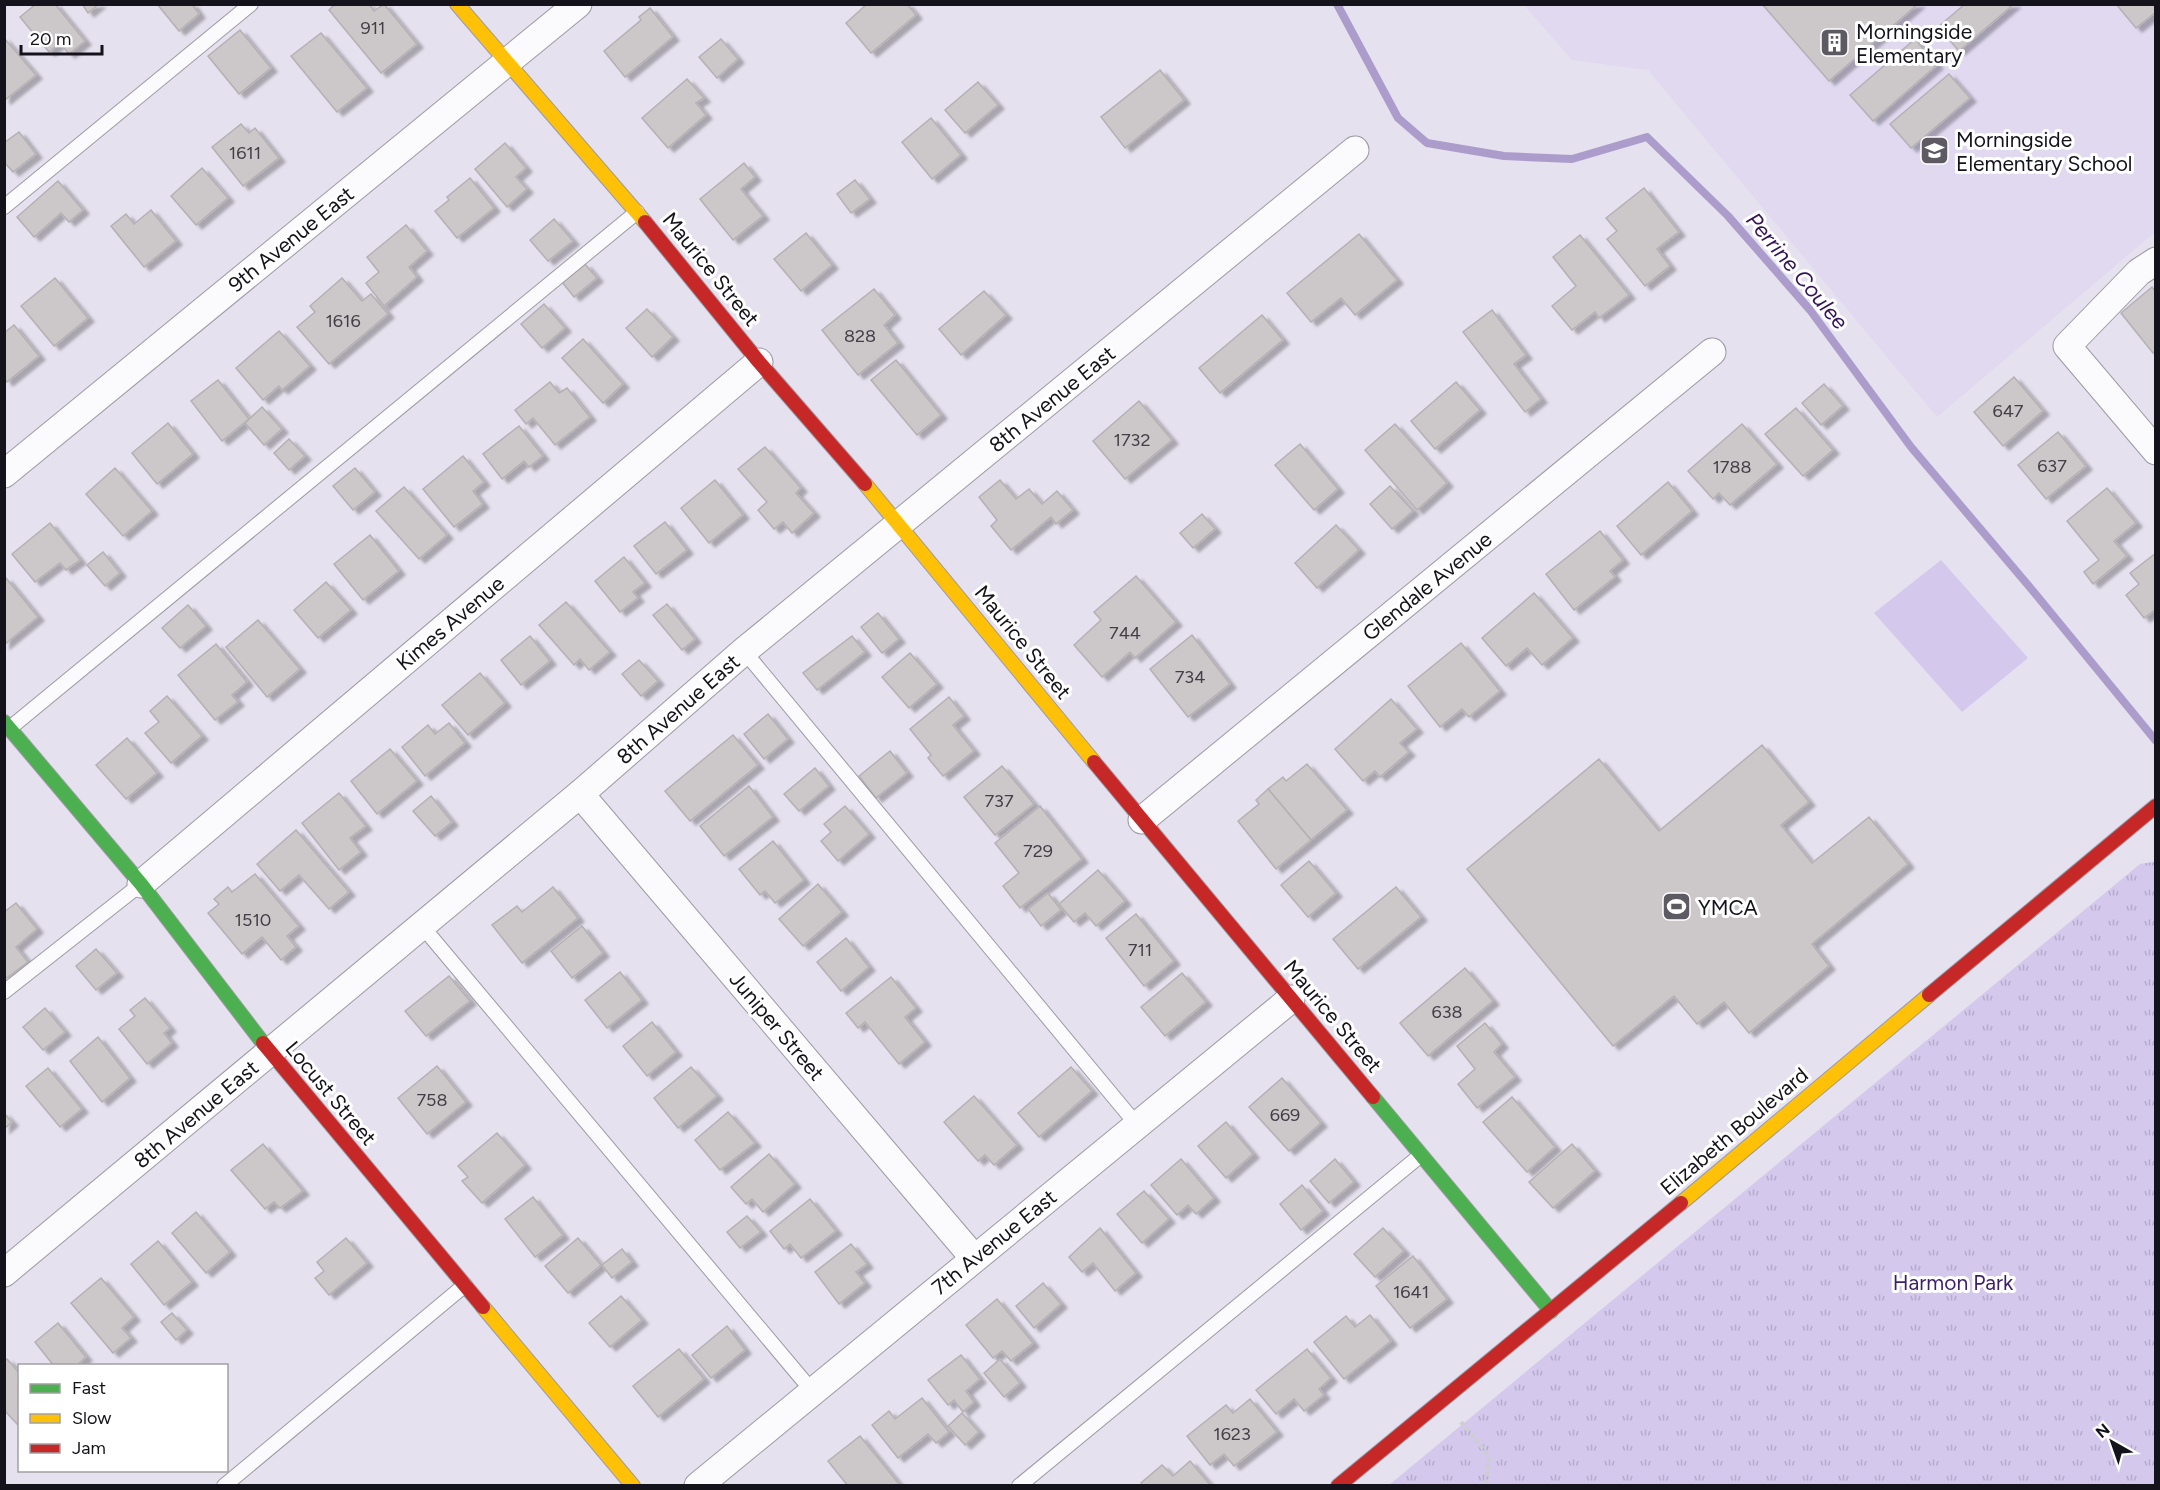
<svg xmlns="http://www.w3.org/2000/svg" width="2160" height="1490" font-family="Figtree,sans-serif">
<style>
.built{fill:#e0d9f0}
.grass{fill:#d4c9ed}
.park{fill:url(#park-tufts)}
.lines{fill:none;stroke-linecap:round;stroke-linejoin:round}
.stream{stroke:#ab9ccb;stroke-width:8}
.building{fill:#ccc7c9;stroke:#b5b0b2;stroke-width:1.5;filter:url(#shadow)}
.lane-casing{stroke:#9c9aa3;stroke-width:16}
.street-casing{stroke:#9c9aa3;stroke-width:29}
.fast-casing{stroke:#9c9aa3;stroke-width:16}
.slow-casing{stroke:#9c9aa3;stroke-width:16}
.jam-casing{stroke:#9c9aa3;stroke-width:16}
.path{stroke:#cecdd0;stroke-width:4;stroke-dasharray:4.5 3;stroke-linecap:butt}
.lane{stroke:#fbfafc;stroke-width:14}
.street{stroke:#fbfafc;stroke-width:27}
.fast{stroke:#4caf50;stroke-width:14}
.slow{stroke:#ffc107;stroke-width:14}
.jam{stroke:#c62828;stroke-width:14}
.labels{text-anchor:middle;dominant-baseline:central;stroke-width:6;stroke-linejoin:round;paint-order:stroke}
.number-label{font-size:18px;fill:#423f46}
.poi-label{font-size:21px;fill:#14121a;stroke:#fff;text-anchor:start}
.street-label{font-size:21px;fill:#14121a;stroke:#fff}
.park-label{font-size:21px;fill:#3d1f69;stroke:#fff}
.water-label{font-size:22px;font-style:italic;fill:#33135c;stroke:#fff}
</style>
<defs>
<pattern id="park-tufts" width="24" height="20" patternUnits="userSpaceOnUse" patternTransform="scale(1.5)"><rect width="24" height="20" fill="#d4c9ed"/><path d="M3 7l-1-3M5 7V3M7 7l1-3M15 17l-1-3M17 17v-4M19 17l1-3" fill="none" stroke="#b5accb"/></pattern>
<filter id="shadow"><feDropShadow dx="6" dy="4" stdDeviation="1.5" flood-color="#0004"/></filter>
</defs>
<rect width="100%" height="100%" fill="#e5e1ee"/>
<path class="built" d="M1524 5H2155V232L1937 417 1648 70 1572 60Z"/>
<path class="grass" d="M1941 560 2028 658 1962 712 1874 613Z"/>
<path class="park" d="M2153 862 2156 863 2155 1485H1389L2140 864Z"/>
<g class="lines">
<path class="stream" d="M1337 4 1398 118 1427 143 1504 156 1572 159 1647 137 1728 216 1810 310 1911 447 2033 591 2156 741"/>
</g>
<g class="building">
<path d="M36 4H55L85 41 69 54 60 43 49 52 20 17Z"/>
<path d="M82 4H99L88 13Z"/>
<path d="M157 4H192L199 14 179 31Z"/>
<path d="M335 4H369L374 11 384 4 417 44 381 73 329 10Z"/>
<path d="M867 4H907L916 15 871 53 846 23Z"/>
<path d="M1762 4H1918L1829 81Z"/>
<path d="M1965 4H2014L1959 51 1938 27Z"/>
<path d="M2116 4H2156V12L2136 28Z"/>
<path d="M650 8 673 37 625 77 604 51 641 20 639 17Z"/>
<path d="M240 30 271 68 239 94 208 56Z"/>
<path d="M321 33 367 88 337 112 291 56Z"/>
<path d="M4 38 36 75 5 100 4 99Z"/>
<path d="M721 39 738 59 717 78 699 57Z"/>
<path d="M1915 39 1937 65 1873 121 1850 95Z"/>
<path d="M1160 70 1184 100 1125 148 1101 117Z"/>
<path d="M1949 74 1970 98 1911 148 1890 124Z"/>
<path d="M687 79 704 98 696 103 706 115 668 148 642 118Z"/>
<path d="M978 82 998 105 965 133 945 110Z"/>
<path d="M931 118 961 155 932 179 902 142Z"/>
<path d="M241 124 249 133 255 128 279 158 243 186 212 147Z"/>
<path d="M19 132 36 154 13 172 4 162V143Z"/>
<path d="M505 143 526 168 516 177 527 189 507 207 475 169Z"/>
<path d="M744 163 755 177 741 189 763 216 733 240 700 199Z"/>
<path d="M202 168 228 198 196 225 171 196Z"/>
<path d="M470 178 494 208 457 238 435 211 449 200 447 197Z"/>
<path d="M855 180 870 199 851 213 837 194Z"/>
<path d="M58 181 83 210 69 222 61 213 34 237 17 217Z"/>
<path d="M1644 188 1679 232 1657 249 1670 266 1645 286 1607 239 1617 231 1606 218Z"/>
<path d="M151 210 176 241 144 267 111 226 126 214 134 224Z"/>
<path d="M554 219 573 241 548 261 530 240Z"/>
<path d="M406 225 427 251 409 267 417 277 384 306 366 283 379 272 367 257Z"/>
<path d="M806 233 832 265 801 291 774 259Z"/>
<path d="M1359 234 1397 280 1355 315 1341 298 1311 322 1287 293Z"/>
<path d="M1580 235 1629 295 1599 318 1595 312 1572 330 1552 306 1576 286 1553 257Z"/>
<path d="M585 264 597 278 574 297 562 282Z"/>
<path d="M55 278 88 318 54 346 21 306Z"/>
<path d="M342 278 362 301 371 294 388 314 329 364 297 327 315 312 310 306Z"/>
<path d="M2152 287 2156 292V351L2153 353 2121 313Z"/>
<path d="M874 289 895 315 884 325 898 343 858 375 822 330Z"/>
<path d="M984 291 1006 315 961 355 939 329Z"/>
<path d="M544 304 565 328 542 348 521 324Z"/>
<path d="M647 309 673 337 652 357 626 328Z"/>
<path d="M1492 310 1526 355 1514 364 1541 399 1525 412 1463 332Z"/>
<path d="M1262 315 1283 340 1220 393 1199 368Z"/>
<path d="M14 325 39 356 7 382 4 378V333Z"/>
<path d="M279 331 310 366 282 390 279 386 263 400 236 368Z"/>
<path d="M583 339 623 384 603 403 562 358Z"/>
<path d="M896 360 941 415 917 435 871 380Z"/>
<path d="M2014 377 2043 411 2003 446 1974 412Z"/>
<path d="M218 380 249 419 222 441 191 401Z"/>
<path d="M550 382 559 393 567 388 590 417 555 445 533 418 526 424 515 410Z"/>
<path d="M1456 382 1480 410 1435 449 1411 421Z"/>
<path d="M1824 384 1843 406 1821 425 1802 403Z"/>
<path d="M1139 401 1172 440 1125 479 1093 441Z"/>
<path d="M262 407 282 429 264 445 245 423Z"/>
<path d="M1796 408 1833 450 1803 476 1765 434Z"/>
<path d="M168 423 193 454 157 484 132 453Z"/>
<path d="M1395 424 1447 483 1417 510 1365 450Z"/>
<path d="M1742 424 1777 464 1730 505 1719 493 1713 499 1688 471Z"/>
<path d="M519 426 543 456 529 467 524 461 502 479 483 454Z"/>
<path d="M2058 432 2086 466 2046 499 2018 465Z"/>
<path d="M289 439 305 456 289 470 274 453Z"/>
<path d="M1300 444 1338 489 1314 510 1275 465Z"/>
<path d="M765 447 801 488 796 493 814 513 792 533 783 522 774 529 758 510 767 502 738 469Z"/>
<path d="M463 456 484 482 473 491 483 504 454 527 423 489Z"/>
<path d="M115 468 152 511 123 536 86 494Z"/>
<path d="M355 468 375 492 353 510 333 486Z"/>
<path d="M715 480 743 515 709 543 681 508Z"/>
<path d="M1000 480 1016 499 1029 489 1042 504 1057 491 1073 510 1056 524 1051 517 1011 550 991 526 997 520 979 497Z"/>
<path d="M1668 482 1692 511 1641 555 1617 526Z"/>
<path d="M1390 486 1413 511 1392 529 1370 504Z"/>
<path d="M404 487 447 535 419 559 376 511Z"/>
<path d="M2107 488 2136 523 2114 541 2127 556 2093 584 2084 572 2099 560 2067 521Z"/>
<path d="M1202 514 1215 529 1193 548 1180 533Z"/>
<path d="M665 522 687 550 656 574 634 546Z"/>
<path d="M50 523 80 560 66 570 60 563 35 582 12 554Z"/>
<path d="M1336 525 1359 550 1317 588 1295 563Z"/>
<path d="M1600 531 1623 560 1610 571 1615 577 1574 610 1546 574Z"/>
<path d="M370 535 399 571 363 600 334 564Z"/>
<path d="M103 552 120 573 105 586 87 565Z"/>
<path d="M2156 553V609L2144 618 2126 595 2139 584 2130 573Z"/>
<path d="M624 557 645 583 633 592 638 598 620 612 595 581Z"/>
<path d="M1136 576 1176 622 1135 658 1130 652 1102 677 1074 645 1101 620 1094 612Z"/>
<path d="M6 578 38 617 4 645V579Z"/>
<path d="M326 582 351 610 318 638 294 610Z"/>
<path d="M1534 593 1573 638 1542 665 1527 648 1506 666 1482 638Z"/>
<path d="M566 602 610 652 589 670 580 659 574 665 539 625Z"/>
<path d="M667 604 695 639 682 650 653 615Z"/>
<path d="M188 605 206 626 180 648 162 628Z"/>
<path d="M878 613 899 639 882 653 861 627Z"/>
<path d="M258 620 300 669 267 697 226 647Z"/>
<path d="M1192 635 1230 684 1188 717 1150 669Z"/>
<path d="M530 636 550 661 521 685 501 660Z"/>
<path d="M852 636 865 652 817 690 803 673Z"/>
<path d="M1461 643 1500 691 1469 717 1462 709 1440 727 1408 686Z"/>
<path d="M216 644 247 682 232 695 238 702 215 720 178 675Z"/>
<path d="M910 653 937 684 909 708 882 677Z"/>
<path d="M639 660 658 681 641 696 622 674Z"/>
<path d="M480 673 505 703 468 735 442 705Z"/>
<path d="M167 696 202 736 171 763 145 733 159 722 150 711Z"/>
<path d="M949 697 964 716 953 725 974 751 943 776 928 758 931 755 910 729Z"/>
<path d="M1391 699 1417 729 1400 743 1409 752 1380 777 1375 771 1363 781 1335 749Z"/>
<path d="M768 714 788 739 764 759 744 734Z"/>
<path d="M449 723 465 743 425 776 402 747 428 725 435 734Z"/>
<path d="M733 735 758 765 690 821 665 791Z"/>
<path d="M127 738 157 773 126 799 96 765Z"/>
<path d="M1762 745 1809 802 1781 825 1812 863 1869 817 1908 864 1812 944 1829 966 1749 1033 1724 1002 1697 1024 1674 996 1613 1046 1467 869 1599 759 1659 831Z"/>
<path d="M390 749 417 781 377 814 351 781Z"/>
<path d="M890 751 907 773 876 798 859 776Z"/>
<path d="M1307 764 1347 810 1311 840 1268 789 1283 777 1286 781Z"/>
<path d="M1002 766 1034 804 995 835 964 797Z"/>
<path d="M815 768 829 786 799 811 784 794Z"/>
<path d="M749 786 773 817 724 856 700 826Z"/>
<path d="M1268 789 1311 840 1276 869 1238 821 1259 804 1256 800Z"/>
<path d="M339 793 366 826 350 838 361 852 339 870 302 823Z"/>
<path d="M431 796 452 822 435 836 413 811Z"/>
<path d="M845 806 869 834 838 861 821 841 831 832 824 824Z"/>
<path d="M1040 806 1082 859 1020 908 1003 886 1019 873 995 843Z"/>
<path d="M296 830 349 892 329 909 299 875 280 891 257 864Z"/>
<path d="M773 841 804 880 775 903 765 891 760 895 739 869Z"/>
<path d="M1309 861 1336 893 1308 917 1281 885Z"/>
<path d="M1098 870 1125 901 1096 926 1085 913 1074 922 1059 904Z"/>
<path d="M255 874 299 926 287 936 296 947 281 960 262 937 242 954 208 913 219 904 214 899 228 887 232 892Z"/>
<path d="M818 884 842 912 803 946 779 919Z"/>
<path d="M553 887 578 918 522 963 492 925 517 906 522 912Z"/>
<path d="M1396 887 1421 917 1358 969 1333 939Z"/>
<path d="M1048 893 1061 910 1041 926 1028 909Z"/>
<path d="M16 903 37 929 16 947 28 962 4 980V912Z"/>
<path d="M1136 914 1174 961 1144 986 1106 938Z"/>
<path d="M582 926 603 953 572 978 551 951Z"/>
<path d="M846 938 869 967 841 991 817 962Z"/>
<path d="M96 949 117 973 96 990 76 966Z"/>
<path d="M1465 968 1493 1001 1428 1056 1400 1023Z"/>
<path d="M620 972 642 1000 607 1028 585 1000Z"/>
<path d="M1182 973 1206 1002 1165 1036 1141 1007Z"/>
<path d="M449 976 470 1001 426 1036 405 1011Z"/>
<path d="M891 977 916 1008 905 1017 925 1042 899 1064 865 1022 858 1028 846 1013Z"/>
<path d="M145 998 170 1028 164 1033 172 1043 147 1064 119 1029 135 1016 130 1010Z"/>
<path d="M45 1008 65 1032 43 1050 23 1027Z"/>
<path d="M652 1022 676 1052 647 1076 623 1046Z"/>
<path d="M1485 1023 1502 1044 1494 1052 1515 1077 1477 1108 1458 1084 1475 1069 1457 1046Z"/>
<path d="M98 1037 130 1078 102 1102 70 1061Z"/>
<path d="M437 1066 466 1102 427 1134 398 1098Z"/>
<path d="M691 1067 717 1096 678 1128 654 1098Z"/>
<path d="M1071 1067 1092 1091 1039 1137 1018 1113Z"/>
<path d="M48 1068 82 1109 60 1127 26 1086Z"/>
<path d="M1282 1078 1321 1123 1289 1151 1249 1107Z"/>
<path d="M974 1096 1017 1145 994 1165 985 1155 978 1161 944 1122Z"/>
<path d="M1512 1097 1555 1147 1527 1172 1483 1122Z"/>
<path d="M728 1112 755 1143 720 1170 695 1140Z"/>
<path d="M4 1113 12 1122 4 1129Z"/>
<path d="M1226 1122 1253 1154 1226 1178 1198 1146Z"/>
<path d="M497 1133 525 1165 482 1203 462 1181 468 1177 458 1166Z"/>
<path d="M263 1144 303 1191 280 1208 274 1202 265 1209 231 1170Z"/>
<path d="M1572 1144 1595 1171 1553 1208 1529 1182Z"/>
<path d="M769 1154 795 1184 763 1212 752 1199 746 1204 731 1187Z"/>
<path d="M1181 1159 1214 1198 1196 1214 1188 1205 1177 1215 1151 1185Z"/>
<path d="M1335 1159 1354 1182 1329 1203 1310 1181Z"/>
<path d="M1302 1185 1323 1211 1301 1230 1280 1204Z"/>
<path d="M1144 1191 1169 1219 1142 1243 1117 1214Z"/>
<path d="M533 1197 563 1235 535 1257 505 1219Z"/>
<path d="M810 1199 836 1231 801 1258 790 1244 784 1249 770 1231Z"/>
<path d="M196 1212 230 1252 206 1273 172 1233Z"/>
<path d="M747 1216 761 1232 740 1248 727 1232Z"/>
<path d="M1100 1228 1136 1273 1115 1291 1093 1263 1082 1272 1069 1257Z"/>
<path d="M1383 1228 1404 1251 1375 1277 1354 1254Z"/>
<path d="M346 1238 367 1263 329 1295 315 1278 324 1271 317 1262Z"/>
<path d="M578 1238 601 1265 568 1293 545 1266Z"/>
<path d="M158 1241 192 1282 164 1305 131 1264Z"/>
<path d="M851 1244 867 1264 856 1272 865 1283 839 1304 815 1272Z"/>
<path d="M622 1249 632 1262 612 1278 602 1265Z"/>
<path d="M1413 1256 1447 1299 1410 1328 1376 1286Z"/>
<path d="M101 1278 134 1317 122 1328 131 1338 113 1353 71 1303Z"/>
<path d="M1043 1283 1061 1304 1034 1328 1016 1306Z"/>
<path d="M621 1296 642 1320 610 1347 589 1323Z"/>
<path d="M997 1299 1033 1343 1011 1361 1002 1351 993 1358 966 1325Z"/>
<path d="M172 1313 187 1330 176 1340 161 1322Z"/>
<path d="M1370 1315 1391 1341 1344 1379 1314 1342 1346 1316 1355 1327Z"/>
<path d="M58 1323 86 1357 76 1366H54L35 1342Z"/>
<path d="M727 1326 745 1350 711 1378 692 1355Z"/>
<path d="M679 1349 704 1379 658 1417 633 1386Z"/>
<path d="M1307 1349 1331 1378 1319 1389 1324 1395 1304 1411 1294 1399 1276 1414 1256 1390Z"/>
<path d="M961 1355 980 1379 966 1391 974 1402 963 1412 954 1400 948 1405 928 1380Z"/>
<path d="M7 1359 20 1374V1427L4 1410V1361Z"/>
<path d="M1000 1359 1020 1383 1004 1397 984 1373Z"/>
<path d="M922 1398 949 1432 936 1443 928 1434 898 1458 872 1425 889 1411 895 1419Z"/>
<path d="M1250 1399 1277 1432 1234 1466 1224 1454 1210 1465 1187 1436 1226 1405 1233 1413Z"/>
<path d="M962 1413 979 1432 965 1445 948 1426Z"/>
<path d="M860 1436 899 1484 897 1486H848L828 1461Z"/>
<path d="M1190 1461 1211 1486H1143L1141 1483 1162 1465 1173 1476Z"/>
</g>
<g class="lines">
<defs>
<g id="lane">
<path d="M4 207 251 4"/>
<path d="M744 651 1137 1125"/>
<path d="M10 728 637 212"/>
<path d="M422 926 813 1392"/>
<path d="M4 992 141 884"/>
<path d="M224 1486 465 1285"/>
<path d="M1019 1486 1421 1155"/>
</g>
<g id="street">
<path d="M2156 261 2139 272 2067 346 2156 451"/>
<path d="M4 474 578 4"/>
<path d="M580 794 974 1258"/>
<path d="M1142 820 1712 352"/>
<path d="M141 884 759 362"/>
<path d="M4 1273 580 794 744 651 1355 150"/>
<path d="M698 1486 1291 999"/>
</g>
<g id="fast">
<path d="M4 722 141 884 263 1043"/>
<path d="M1373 1097 1551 1311"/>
</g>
<g id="slow">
<path d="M457 4 645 222"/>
<path d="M865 484 1094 762"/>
<path d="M1681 1203 1929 995"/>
<path d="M483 1307 633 1486"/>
</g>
<g id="jam">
<path d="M645 222 759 362 865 484"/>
<path d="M1094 762 1373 1097"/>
<path d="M1929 995 2156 806"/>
<path d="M263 1043 483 1307"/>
<path d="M1338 1486 1681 1203"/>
</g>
</defs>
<use href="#lane" class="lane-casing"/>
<use href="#street" class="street-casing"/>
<use href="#fast" class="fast-casing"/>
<use href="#slow" class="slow-casing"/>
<use href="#jam" class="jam-casing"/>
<path class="path" d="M1461 1422 1489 1456 1486 1486"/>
<use href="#lane" class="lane"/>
<use href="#street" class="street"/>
<use href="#fast" class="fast"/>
<use href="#slow" class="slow"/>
<use href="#jam" class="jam"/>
</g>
<defs>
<symbol id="building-square" viewBox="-11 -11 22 22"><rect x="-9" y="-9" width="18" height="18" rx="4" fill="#5d5a64" stroke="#fff"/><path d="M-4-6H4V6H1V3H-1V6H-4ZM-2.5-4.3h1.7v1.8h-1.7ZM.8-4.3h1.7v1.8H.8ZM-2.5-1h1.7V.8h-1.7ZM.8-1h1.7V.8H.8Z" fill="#fff"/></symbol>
<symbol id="school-square" viewBox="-11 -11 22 22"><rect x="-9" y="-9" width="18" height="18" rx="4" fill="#5d5a64" stroke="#fff"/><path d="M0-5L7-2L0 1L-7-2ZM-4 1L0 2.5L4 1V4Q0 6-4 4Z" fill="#fff"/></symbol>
<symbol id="stadium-square" viewBox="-11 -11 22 22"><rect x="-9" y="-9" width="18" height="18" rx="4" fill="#5d5a64" stroke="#fff"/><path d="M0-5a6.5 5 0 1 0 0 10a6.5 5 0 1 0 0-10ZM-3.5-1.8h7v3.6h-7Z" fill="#fff"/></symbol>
</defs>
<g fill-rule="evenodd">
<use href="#building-square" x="1818" y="26" width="33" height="33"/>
<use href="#school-square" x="1918" y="134" width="33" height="33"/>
<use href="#stadium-square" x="1660" y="890" width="33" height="33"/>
</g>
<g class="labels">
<g class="number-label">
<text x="373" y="28">911</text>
<text x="245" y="153">1611</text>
<text x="343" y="321">1616</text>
<text x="860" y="336">828</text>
<text x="2008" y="411">647</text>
<text x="1132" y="440">1732</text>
<text x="2052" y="466">637</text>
<text x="1732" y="467">1788</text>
<text x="1125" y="633">744</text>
<text x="1190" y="677">734</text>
<text x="999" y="801">737</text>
<text x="1038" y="851">729</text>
<text x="253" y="920">1510</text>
<text x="1140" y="950">711</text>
<text x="1447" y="1012">638</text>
<text x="432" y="1100">758</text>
<text x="1285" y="1115">669</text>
<text x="1411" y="1292">1641</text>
<text x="1232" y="1434">1623</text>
</g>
<g class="poi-label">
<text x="1856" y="31">Morningside<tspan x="1856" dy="24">Elementary</tspan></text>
<text x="1956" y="139">Morningside<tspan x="1956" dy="24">Elementary School</tspan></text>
<text x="1698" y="907">YMCA</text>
</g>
<g class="street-label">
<text transform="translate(291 239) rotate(-39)">9th Avenue East</text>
<text transform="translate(711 269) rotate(51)">Maurice Street</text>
<text transform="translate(1052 399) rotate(-39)">8th Avenue East</text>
<text transform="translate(1427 586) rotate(-39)">Glendale Avenue</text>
<text transform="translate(450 623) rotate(-40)">Kimes Avenue</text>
<text transform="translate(1023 642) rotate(51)">Maurice Street</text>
<text transform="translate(678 709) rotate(-41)">8th Avenue East</text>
<text transform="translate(1333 1016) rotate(50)">Maurice Street</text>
<text transform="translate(777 1026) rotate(50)">Juniper Street</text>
<text transform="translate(331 1093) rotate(50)">Locust Street</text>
<text transform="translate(196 1114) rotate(-40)">8th Avenue East</text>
<text transform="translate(1734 1131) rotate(-40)">Elizabeth Boulevard</text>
<text transform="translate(994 1242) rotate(-39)">7th Avenue East</text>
</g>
<g class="park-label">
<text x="1953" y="1282">Harmon Park</text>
</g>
<g class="water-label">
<text transform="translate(1797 271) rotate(50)">Perrine Coulee</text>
</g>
</g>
<rect width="2160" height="1490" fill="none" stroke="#14121a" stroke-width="12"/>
<rect x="18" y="1364" width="210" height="108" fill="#ffffff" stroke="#a1a0a3" stroke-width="1.5"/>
<rect x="30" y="1384" width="30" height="9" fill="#4caf50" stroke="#a1a0a3" stroke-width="1.5"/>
<text x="72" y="1394" font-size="18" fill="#14121a">Fast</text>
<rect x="30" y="1414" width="30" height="9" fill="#ffc107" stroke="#a1a0a3" stroke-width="1.5"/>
<text x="72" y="1424" font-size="18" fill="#14121a">Slow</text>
<rect x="30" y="1444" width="30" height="9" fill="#c62828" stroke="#a1a0a3" stroke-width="1.5"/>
<text x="72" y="1454" font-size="18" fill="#14121a">Jam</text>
<g transform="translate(2112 1442) rotate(320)" stroke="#ffffff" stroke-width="4.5" paint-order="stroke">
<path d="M0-4.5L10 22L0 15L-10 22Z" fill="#14121a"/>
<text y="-9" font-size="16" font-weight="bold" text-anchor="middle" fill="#14121a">N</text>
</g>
<path d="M21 45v9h81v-9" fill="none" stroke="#14121a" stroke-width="3"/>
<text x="30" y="45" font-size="18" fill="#14121a" stroke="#ffffff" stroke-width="4.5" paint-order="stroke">20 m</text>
</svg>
